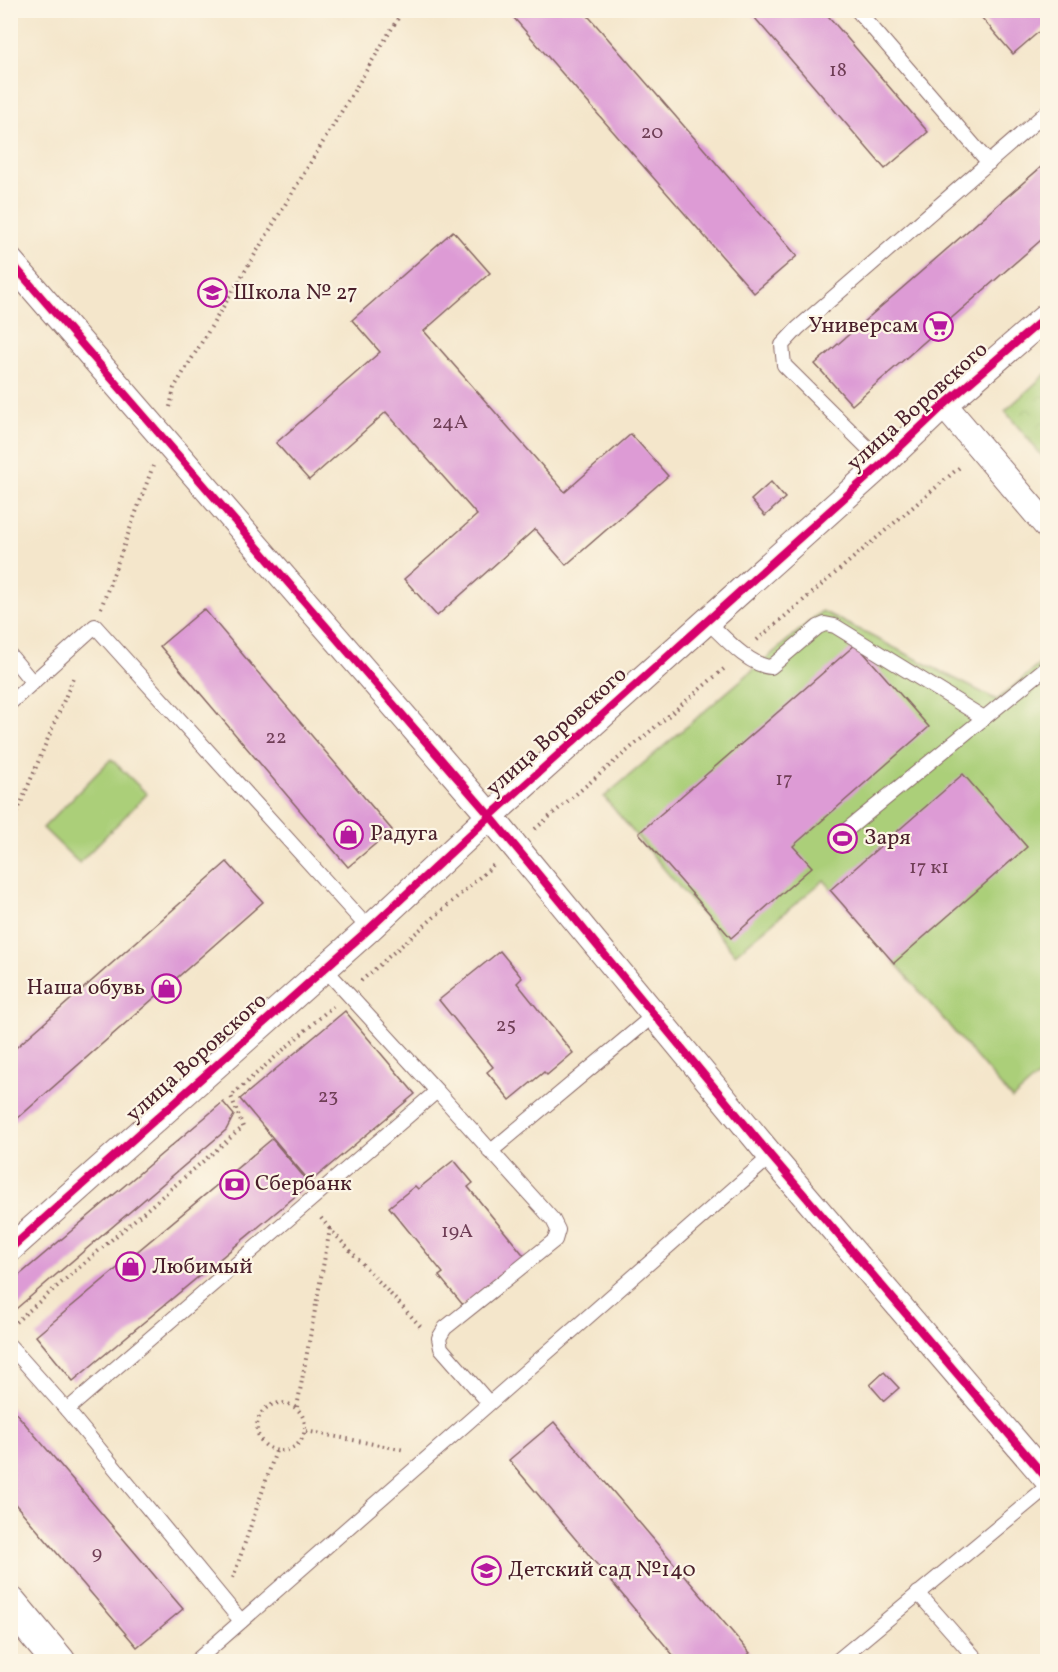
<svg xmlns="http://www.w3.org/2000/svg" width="1058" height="1672" font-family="Vollkorn,serif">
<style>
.park{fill:url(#park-crowns);stroke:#7a7752;stroke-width:1.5}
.pitch{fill:#abcf79;stroke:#7a7752;stroke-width:1.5}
.building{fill:#dd9bd5}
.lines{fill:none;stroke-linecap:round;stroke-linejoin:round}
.lane-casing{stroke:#866563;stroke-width:16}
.street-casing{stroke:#866563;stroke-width:28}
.secondary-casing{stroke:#866563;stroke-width:35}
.path{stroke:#866563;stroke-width:4;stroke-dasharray:1.5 4.5;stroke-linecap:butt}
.lane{stroke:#fff;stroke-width:14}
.street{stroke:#fff;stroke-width:26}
.secondary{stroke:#fff;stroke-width:33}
.cycleway-casing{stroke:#fcf5e5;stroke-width:11}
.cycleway{stroke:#d6006c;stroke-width:8}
.labels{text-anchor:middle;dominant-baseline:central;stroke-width:4.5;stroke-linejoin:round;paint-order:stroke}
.number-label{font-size:20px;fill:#6f3e56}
.poi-label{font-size:22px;fill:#4a1f2b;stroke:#fcf5e5;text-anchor:start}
.street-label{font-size:22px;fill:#4a1f2b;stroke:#fcf5e5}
</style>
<defs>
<pattern id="park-crowns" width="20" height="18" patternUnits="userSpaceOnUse" patternTransform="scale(1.5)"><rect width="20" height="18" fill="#abcf79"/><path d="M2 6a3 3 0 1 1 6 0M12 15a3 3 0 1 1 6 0" fill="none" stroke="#95b169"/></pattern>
</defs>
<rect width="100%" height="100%" fill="#fcf5e5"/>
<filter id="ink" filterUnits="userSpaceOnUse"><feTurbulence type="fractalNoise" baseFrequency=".0167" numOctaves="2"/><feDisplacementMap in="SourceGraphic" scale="12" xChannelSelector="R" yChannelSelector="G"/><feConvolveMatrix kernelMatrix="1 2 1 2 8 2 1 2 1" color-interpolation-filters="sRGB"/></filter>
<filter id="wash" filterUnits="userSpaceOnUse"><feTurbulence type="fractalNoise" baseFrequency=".008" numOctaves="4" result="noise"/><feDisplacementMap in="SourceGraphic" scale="24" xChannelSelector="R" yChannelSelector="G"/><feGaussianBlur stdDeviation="1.35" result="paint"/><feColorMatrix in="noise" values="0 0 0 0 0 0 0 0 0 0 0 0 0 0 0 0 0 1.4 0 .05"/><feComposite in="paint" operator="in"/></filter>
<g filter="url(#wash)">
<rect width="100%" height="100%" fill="#f4e6cb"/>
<path class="park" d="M1047 373V462L1005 411Z"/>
<g class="pitch">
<path d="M822 611 997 700 1047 658V1069L1012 1099 824 880 735 954 604 797Z"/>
<path d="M111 759 147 794 79 863 43 828Z"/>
</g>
<g id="blocks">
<g class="building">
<path d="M507 10H583L797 256 754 293Z"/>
<path d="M748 10H823L928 132 885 169Z"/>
<path d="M975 10H1048V24L1013 54Z"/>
<path d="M1048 161V234L852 405 815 364Z"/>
<path d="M453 231 490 273 424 331 565 492 631 434 668 476 566 565 535 529 437 616 404 579 477 515 386 412 309 480 276 443 380 352 352 320Z"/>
<path d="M771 482 785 498 765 516 751 500Z"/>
<path d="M204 609 392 830 348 867 160 646Z"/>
<path d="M856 644 929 727 793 846 812 867 731 938 639 833Z"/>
<path d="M963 774 1027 847 894 963 830 890Z"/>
<path d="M227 862 263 902 10 1125V1053Z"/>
<path d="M500 951 522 978 517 983 573 1053 547 1075 544 1072 510 1100 487 1072 493 1067 439 1000Z"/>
<path d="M345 1011 415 1094 310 1182 240 1099Z"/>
<path d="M223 1102 234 1115 226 1130 10 1314V1283Z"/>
<path d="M272 1139 310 1184 73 1381 36 1336Z"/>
<path d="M454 1160 473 1183 468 1187 526 1258 503 1276 501 1274 463 1305 439 1276 443 1273 389 1207 415 1186 418 1189Z"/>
<path d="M884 1372 899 1388 884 1401 870 1385Z"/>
<path d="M10 1406 183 1609 137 1647 10 1498Z"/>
<path d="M554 1422 750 1653 740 1662H679L509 1460Z"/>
</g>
</g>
</g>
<g filter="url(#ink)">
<use href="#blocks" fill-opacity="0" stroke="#866563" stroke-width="1.5"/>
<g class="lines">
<defs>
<g id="lane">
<path d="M857 10 989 163"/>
<path d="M883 463 784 365 782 345 798 328 1048 111"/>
<path d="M707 621C723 636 749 666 771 667L818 627 825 624 835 626 984 718"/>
<path d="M10 655 33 683"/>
<path d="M10 703 95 626 369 929"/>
<path d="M838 837 1048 666"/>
<path d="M437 1091 553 1220 558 1230 555 1240 445 1328 439 1338 441 1348 489 1403"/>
<path d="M490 1152 654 1015"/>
<path d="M10 1346 67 1410 437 1091 325 969"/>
<path d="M67 1410 241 1621"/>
<path d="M918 1593 979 1662"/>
<path d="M195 1662 771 1156"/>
<path d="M836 1662 1048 1486"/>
</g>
<g id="street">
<path d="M10 261 490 816 771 1156 1048 1480"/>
<path d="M944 405 1048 527"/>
<path d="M10 1249 369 929 490 816 883 463 944 405 1048 315"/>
</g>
<path id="secondary" d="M10 1603 59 1662"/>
</defs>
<use href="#lane" class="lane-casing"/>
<use href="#street" class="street-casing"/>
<use href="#secondary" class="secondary-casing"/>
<g class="path">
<path d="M170 407 174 388 403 10"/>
<path d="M101 608 153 466"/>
<path d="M757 640 961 466"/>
<path d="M10 829 75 674"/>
<path d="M535 829 726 667"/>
<path d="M361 981 496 863"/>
<path d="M321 1218 330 1229"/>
<path d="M11 1326 243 1127 231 1096 333 1006"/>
<circle cx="281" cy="1427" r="24"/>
<path d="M297 1407 330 1229 422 1328"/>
<path d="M306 1431 405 1450"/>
<path d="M233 1578 276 1451"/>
</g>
<use href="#lane" class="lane"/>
<use href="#street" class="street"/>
<use href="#secondary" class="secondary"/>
<defs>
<g id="cycleway">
<path d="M10 261 490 816 771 1156 1048 1480"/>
<path d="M10 1249 369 929 490 816 883 463 944 405 1048 315"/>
</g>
</defs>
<use href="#cycleway" class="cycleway-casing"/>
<use href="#cycleway" class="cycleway"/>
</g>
</g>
<defs>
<symbol id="school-ring" viewBox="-11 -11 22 22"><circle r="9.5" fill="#fcf5e5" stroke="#b5179e" stroke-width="1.5"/><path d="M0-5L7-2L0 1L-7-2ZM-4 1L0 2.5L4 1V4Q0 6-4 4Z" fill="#b5179e"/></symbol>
<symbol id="supermarket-ring" viewBox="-11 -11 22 22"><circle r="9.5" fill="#fcf5e5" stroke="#b5179e" stroke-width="1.5"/><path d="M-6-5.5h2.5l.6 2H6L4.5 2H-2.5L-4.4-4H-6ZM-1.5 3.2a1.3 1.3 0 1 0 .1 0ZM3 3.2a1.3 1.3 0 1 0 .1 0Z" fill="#b5179e"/></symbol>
<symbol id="shop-ring" viewBox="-11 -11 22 22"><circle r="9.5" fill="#fcf5e5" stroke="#b5179e" stroke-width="1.5"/><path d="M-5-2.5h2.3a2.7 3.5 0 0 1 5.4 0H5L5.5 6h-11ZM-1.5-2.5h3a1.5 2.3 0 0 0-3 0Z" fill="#b5179e"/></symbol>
<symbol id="stadium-ring" viewBox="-11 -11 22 22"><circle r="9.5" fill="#fcf5e5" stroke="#b5179e" stroke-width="1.5"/><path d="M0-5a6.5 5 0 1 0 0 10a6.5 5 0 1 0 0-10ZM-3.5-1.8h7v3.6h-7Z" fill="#b5179e"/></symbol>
<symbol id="bank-ring" viewBox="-11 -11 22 22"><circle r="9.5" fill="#fcf5e5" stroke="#b5179e" stroke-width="1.5"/><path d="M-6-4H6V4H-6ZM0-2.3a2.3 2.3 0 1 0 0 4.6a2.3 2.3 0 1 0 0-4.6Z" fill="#b5179e"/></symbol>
</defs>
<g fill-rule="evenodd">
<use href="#school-ring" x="196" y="276" width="33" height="33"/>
<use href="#supermarket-ring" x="922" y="310" width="33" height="33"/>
<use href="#shop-ring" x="332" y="818" width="33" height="33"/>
<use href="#stadium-ring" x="826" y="822" width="33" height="33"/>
<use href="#shop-ring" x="150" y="972" width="33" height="33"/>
<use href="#bank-ring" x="218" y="1168" width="33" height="33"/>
<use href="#shop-ring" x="114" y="1250" width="33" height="33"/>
<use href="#school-ring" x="470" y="1554" width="33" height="33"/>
</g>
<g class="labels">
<g class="number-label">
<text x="838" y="71">18</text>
<text x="652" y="133">20</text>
<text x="450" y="423">24А</text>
<text x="276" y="738">22</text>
<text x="784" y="780">17</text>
<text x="929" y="868">17 к1</text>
<text x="506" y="1026">25</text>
<text x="328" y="1097">23</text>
<text x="457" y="1232">19А</text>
<text x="97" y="1554">9</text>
</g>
<g class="poi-label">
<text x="233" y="293">Школа № 27</text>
<text x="918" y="326" text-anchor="end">Универсам</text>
<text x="370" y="834">Радуга</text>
<text x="864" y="838">Заря</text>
<text x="145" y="988" text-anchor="end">Наша обувь</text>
<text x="255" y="1184">Сбербанк</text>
<text x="152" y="1267">Любимый</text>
<text x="508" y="1570">Детский сад №140</text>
</g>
<g class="street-label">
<text transform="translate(918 407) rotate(-42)">улица Воровского</text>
<text transform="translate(557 732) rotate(-42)">улица Воровского</text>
<text transform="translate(197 1058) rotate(-42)">улица Воровского</text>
</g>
</g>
<rect width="1058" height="1672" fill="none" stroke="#fcf5e5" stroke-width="36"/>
</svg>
